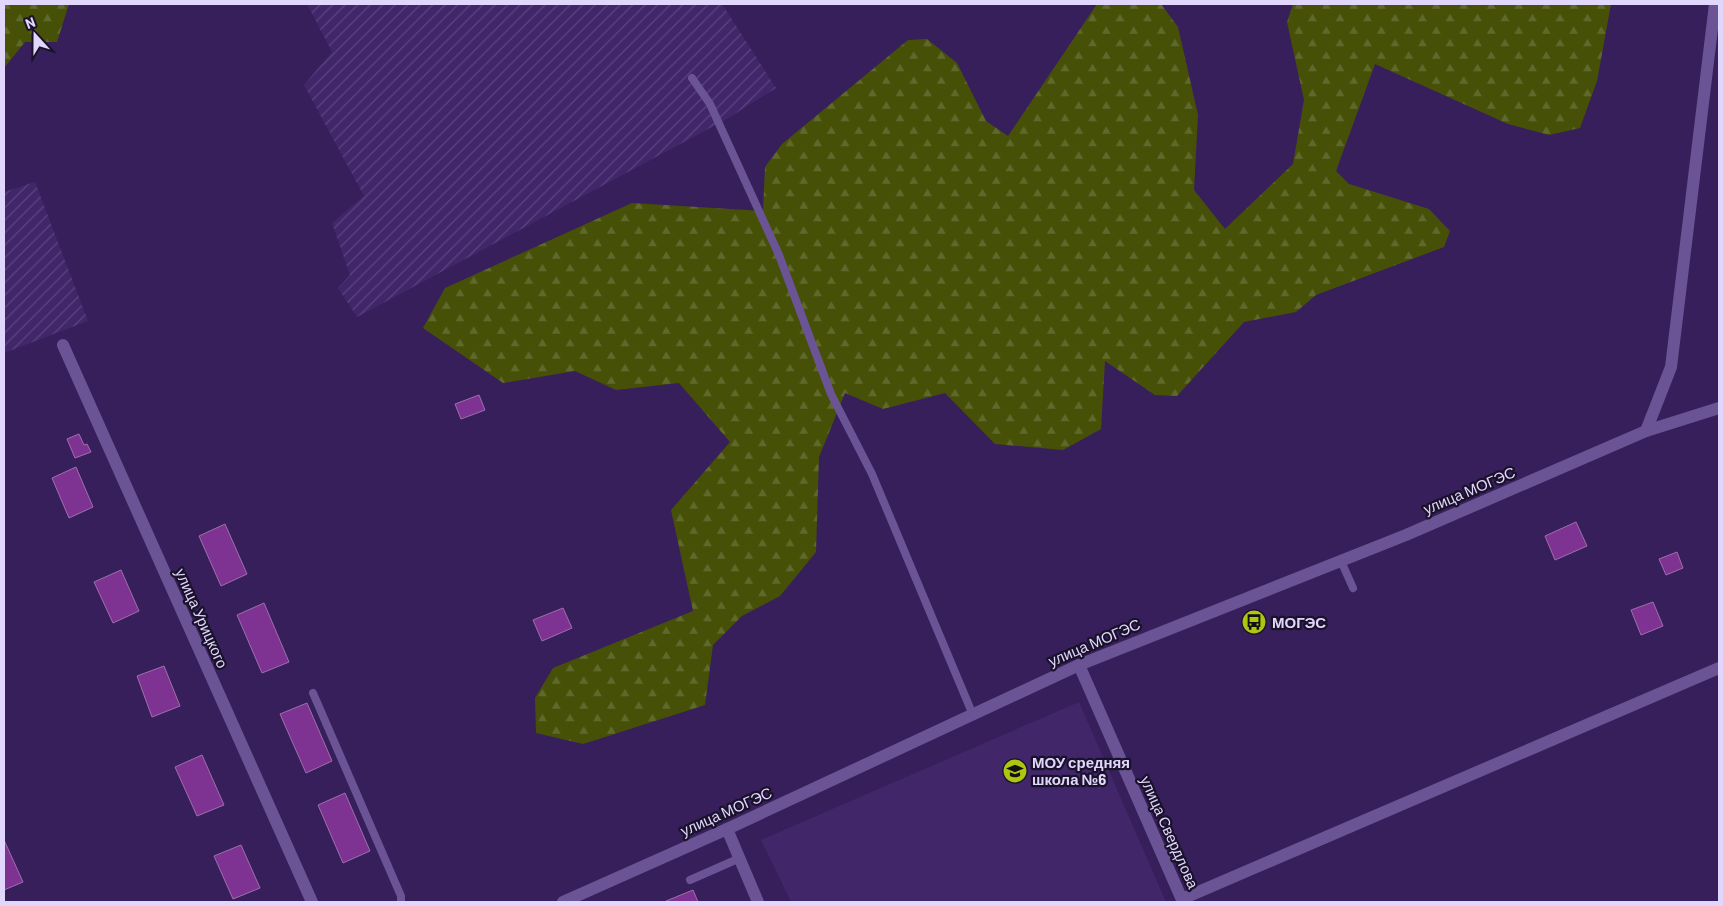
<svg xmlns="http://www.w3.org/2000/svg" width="1723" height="906" font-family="Barlow,sans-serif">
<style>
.built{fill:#41266a}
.industrial{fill:url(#industrial-furrows)}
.forest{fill:url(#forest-firs)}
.building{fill:#7e3392;stroke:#9f6fac}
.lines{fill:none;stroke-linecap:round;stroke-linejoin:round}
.lane{stroke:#6b5495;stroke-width:8}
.street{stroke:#6b5495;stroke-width:12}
.labels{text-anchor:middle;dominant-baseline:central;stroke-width:4.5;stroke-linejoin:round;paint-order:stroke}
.street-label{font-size:15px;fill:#e1d6fb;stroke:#1a112b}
.poi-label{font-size:15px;font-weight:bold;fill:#e1d6fb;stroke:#1a112b;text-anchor:start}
</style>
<defs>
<pattern id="industrial-furrows" width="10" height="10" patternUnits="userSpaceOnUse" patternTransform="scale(1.25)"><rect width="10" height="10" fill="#41266a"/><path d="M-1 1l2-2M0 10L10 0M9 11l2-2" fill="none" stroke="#5c4580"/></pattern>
<pattern id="forest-firs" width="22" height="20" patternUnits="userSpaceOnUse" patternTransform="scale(1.25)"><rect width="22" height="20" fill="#465107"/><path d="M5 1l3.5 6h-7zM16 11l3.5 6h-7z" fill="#60692c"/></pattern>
</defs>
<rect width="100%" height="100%" fill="#371f5b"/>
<path class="built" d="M1079 702 1166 902H791L761 840Z"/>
<g class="industrial">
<path d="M307 4H722L776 88 725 120 357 317 338 288 350 275 332 223 364 196 304 85 332 52Z"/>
<path d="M35 182 88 321 4 353V192Z"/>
</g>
<g class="forest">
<path d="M4 4H69L57 42H25L4 68Z"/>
<path d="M1097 4H1161L1178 27 1198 115 1194 190 1225 229 1293 164 1304 100 1287 22 1293 4H1611L1597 81 1580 128 1549 135 1508 124 1375 64 1336 171 1349 184 1429 209 1450 231 1444 247 1316 295 1296 312 1244 322 1177 396 1155 395 1105 361 1101 429 1063 450 995 444 945 393 883 409 845 393 819 457 816 552 780 596 742 616 713 645 705 705 583 744 536 733 535 698 553 668 693 611 671 510 730 442 679 383 616 390 575 371 503 383 423 328 445 288 632 203 763 211 765 167 782 144 908 40 927 39 957 63 986 121 1008 136Z"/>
</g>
<g class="building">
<path d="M479 395 485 410 461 419 455 404Z"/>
<path d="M79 434 84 445 87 444 91 452 75 458 67 439Z"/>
<path d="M76 467 93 507 69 518 52 478Z"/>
<path d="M1576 522 1587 546 1555 560 1545 536Z"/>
<path d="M225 524 247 574 221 586 199 536Z"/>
<path d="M1677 552 1683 568 1666 575 1659 559Z"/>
<path d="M121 570 139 611 113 623 94 582Z"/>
<path d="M1653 602 1663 626 1641 635 1631 610Z"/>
<path d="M264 603 289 662 262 673 237 615Z"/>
<path d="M563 608 572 628 542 641 533 620Z"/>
<path d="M164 666 180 706 152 717 137 676Z"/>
<path d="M307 703 332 761 306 773 280 714Z"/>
<path d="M202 755 224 805 197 816 175 767Z"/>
<path d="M345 793 370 851 343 863 318 805Z"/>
<path d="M4 840 23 882 4 890Z"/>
<path d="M241 845 260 888 233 899 214 856Z"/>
<path d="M693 890 698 902H666V901Z"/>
</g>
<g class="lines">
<g class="lane">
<path d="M692 78 710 104 779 255 831 394 872 474 973 715"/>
<path d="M1341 561 1353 588"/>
<path d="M313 693 401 896V902"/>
<path d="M690 880 740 858"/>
</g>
<g class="street">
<path d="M63 345 312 902"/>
<path d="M1646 431 1671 367 1715 4"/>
<path d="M1079 665 1183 902"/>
<path d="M727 829 758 902"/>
<path d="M1182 899 1719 668"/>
<path d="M563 902 727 829 1079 665 1406 535 1646 431 1719 408"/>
</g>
</g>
<defs>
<symbol id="bus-disc" viewBox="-11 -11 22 22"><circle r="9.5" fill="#adc610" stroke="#1a112b"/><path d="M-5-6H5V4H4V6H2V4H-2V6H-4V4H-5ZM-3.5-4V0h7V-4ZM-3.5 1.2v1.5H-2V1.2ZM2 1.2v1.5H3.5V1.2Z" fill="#111"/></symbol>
<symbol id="school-disc" viewBox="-11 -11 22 22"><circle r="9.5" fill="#adc610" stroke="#1a112b"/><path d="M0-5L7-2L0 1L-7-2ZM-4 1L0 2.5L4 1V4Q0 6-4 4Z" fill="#111"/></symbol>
</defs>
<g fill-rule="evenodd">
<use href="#bus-disc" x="1240" y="608" width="28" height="28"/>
<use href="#school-disc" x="1001" y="757" width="28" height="28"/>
</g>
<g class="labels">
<g class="street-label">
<text transform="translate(1469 490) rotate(-23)">улица МОГЭС</text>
<text transform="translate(202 618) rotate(66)">улица Урицкого</text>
<text transform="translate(1094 642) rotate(-23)">улица МОГЭС</text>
<text transform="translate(726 811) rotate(-24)">улица МОГЭС</text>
<text transform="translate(1170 832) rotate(66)">улица Свердлова</text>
</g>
<g class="poi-label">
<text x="1272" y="622">МОГЭС</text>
<text x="1032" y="762">МОУ средняя<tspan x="1032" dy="17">школа №6</tspan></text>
</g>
</g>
<rect width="1723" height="906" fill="none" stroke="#e1d6fb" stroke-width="10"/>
<g transform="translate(35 35) rotate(339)" stroke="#1a112b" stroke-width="4" paint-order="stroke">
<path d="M0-4L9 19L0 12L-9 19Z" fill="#e1d6fb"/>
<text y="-8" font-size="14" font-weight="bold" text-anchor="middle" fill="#e1d6fb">N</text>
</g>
</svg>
